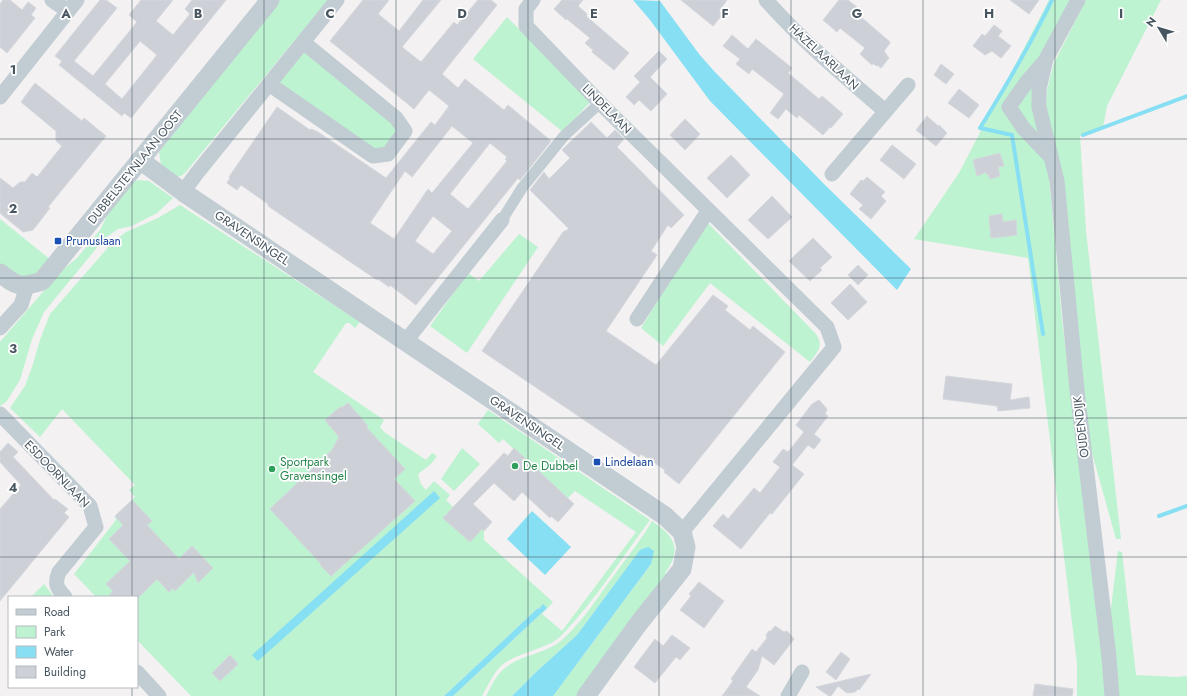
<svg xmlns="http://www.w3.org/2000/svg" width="1187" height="696" font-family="Jost,sans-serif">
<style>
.green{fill:#bdf3d1}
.water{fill:#87dff3}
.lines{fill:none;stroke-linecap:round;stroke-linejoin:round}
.stream{stroke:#87dff3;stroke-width:4}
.building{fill:#cdd0d6;stroke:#d4d7dd;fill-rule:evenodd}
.pedestrian{stroke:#c1ccd3;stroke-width:11}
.minor{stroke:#c1ccd3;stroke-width:15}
.tertiary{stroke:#c1ccd3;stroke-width:19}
.grid{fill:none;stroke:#475560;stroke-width:1;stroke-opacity:0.55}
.transit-dot{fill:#1a4fb4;stroke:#fff;stroke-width:1.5}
.leisure-dot{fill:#2e9e5b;stroke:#fff;stroke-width:1.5}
.labels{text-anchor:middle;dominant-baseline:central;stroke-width:3.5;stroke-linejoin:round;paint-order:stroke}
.street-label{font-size:12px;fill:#475560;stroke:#fff}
.transit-label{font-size:12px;fill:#164399;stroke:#fff;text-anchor:start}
.leisure-label{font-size:12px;fill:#27864d;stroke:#fff;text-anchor:start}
.grid-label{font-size:13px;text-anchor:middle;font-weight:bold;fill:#475560;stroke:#fff;stroke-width:3.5;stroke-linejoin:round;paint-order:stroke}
</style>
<rect width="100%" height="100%" fill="#f3f1f1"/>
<g class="green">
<path d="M280 0H328L185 173 181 176 174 177 161 165 159 152Z"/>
<path d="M1049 0H1075L1039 68 1062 319 1108 696H1077V664L1028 258 914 239 959 173Z"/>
<path d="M1086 0H1161L1107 106 1103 127 1080 136 1086 231 1121 539H1116L1089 442 1046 113 1047 90 1054 63Z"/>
<path d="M507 17 591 101 563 132 473 59Z"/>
<path d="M305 51 395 120 399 131 382 149 377 151 279 82Z"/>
<path d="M138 180 149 181 173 198 157 213 132 226 118 229 104 239 44 312 32 339 20 380 6 402 0 406V342L60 272 77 258 100 230 111 208 130 184Z"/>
<path d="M180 205 360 322 355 328 349 323H346L313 372 384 420 380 427 384 432 426 460 432 453 437 456 431 464 418 474 421 484 426 490 434 481 450 495 446 500 453 507 455 505 484 531V540L553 602 542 614 562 631 636 532 575 491 567 499 503 439 499 443 478 424 488 410 650 520C621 559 595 601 561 636 548 649 518 652 502 665 493 673 488 686 482 696H453L547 608H538L444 696H191L137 640V597H96L74 574 116 520 115 516 135 497 129 490 135 485 62 409 40 437 10 408 25 386 33 364 40 340 50 314 112 243 126 232 158 218Z"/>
<path d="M0 219 51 260 36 278 15 276 0 264Z"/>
<path d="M707 222 816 334C824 346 818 351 810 362L710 283 663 346 641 328Z"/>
<path d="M519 234 538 247 467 353 430 326 468 273 479 281Z"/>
<path d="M462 448 480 464 454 491 441 479Z"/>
<path d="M652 521C674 536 683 549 665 573L668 575 577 696H553L651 564 640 550 577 635 535 673 512 696H486C491 687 496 675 505 668 522 654 548 654 564 638 584 620 599 595 615 574 628 556 641 540 652 521Z"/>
<path d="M1118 551 1122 552 1136 675 1177 677 1187 676V696H1117L1109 624Z"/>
<path d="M44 584 54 597H31Z"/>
</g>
<g class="water">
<path d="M633 0 660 1 699 54 714 71 823 183 911 269 897 290 710 101 650 20Z"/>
<path d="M434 491 440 498 258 661 252 655Z"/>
<path d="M532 511 571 547 545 575 507 539Z"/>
<path d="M648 547 654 551 651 564 553 696H512L535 673 577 635 640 550Z"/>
<path d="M543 604 547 608 453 696H444L538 608 539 609Z"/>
</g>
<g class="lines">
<g class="stream">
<path d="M1083 135 1187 96"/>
<path d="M1043 334 1012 135 980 128C1006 86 1031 44 1052 0"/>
<path d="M1159 516 1187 506"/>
</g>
</g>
<g class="building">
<path d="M3 0H10L22 10 28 2 36 8 31 15 35 18 7 53 0 47V4Z"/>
<path d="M100 0H106L117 8 74 61 93 76 137 22 129 15 141 0H173L156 21 173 35 190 14 185 9 192 0H226L131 118 124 113 122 116 59 65 62 61 55 56ZM140 41 157 55 122 99 105 84Z"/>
<path d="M363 0H389L378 14 399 31 423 0H441L402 47 421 62 454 22 457 25 478 0H491L497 5 442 74 458 88 465 79 504 110 508 105 551 141 520 180 518 178 416 305 390 285 389 287 378 279 377 280 268 206V204L241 185 237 190 227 183 230 178 229 177 277 107 310 130 311 129 318 132 386 178 431 122 435 125 449 106 429 90 414 109 330 41ZM452 126 473 143 432 193 428 189 394 239 370 223 405 171 412 177ZM490 143 507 157 505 159 507 161 468 209 450 194ZM433 216 452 231 433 254 415 241Z"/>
<path d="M562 0H583L578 6 587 14 586 16 629 53 614 70 592 52 593 50 585 43 590 38 567 19 566 20 554 9Z"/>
<path d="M681 0H727L719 11 723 14 713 26Z"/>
<path d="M839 0H848L857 7 854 11 890 42V43L884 51 889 58 881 68 877 65 876 66 873 63 872 65 860 54 865 48 840 28 837 32 823 20Z"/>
<path d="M1010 0H1039L1029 14Z"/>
<path d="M994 25 1002 31 998 36 1011 46 1001 58 992 51 985 55 973 46 982 34 985 36Z"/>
<path d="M732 35 748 49 756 39 792 68 788 73 819 99 822 96 843 114 831 128 830 127 823 135 799 115 797 118 786 109 778 119 770 113 784 94 752 69 749 74 736 64 740 59 723 46Z"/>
<path d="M659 51 667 59 650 77 667 94 651 111 639 100 634 105 626 97 640 82 634 76Z"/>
<path d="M941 64 954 74 946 84 934 75Z"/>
<path d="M35 83 82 121 84 118 106 136 48 207 50 208 33 230 23 232 0 213V178L13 188 20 182H25L32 173 37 177 62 146 56 141V131L21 102Z"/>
<path d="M959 89 979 105 969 118 948 103Z"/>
<path d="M927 116 938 126 939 125 947 133 936 146 916 130Z"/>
<path d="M685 119 700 134 685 150 670 135Z"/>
<path d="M591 122 607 138 615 130 624 139 617 147 684 215 671 228 668 225 651 251 657 255 606 331 656 365 713 295 728 306 725 310 750 330 753 326 785 352 679 484 664 472 665 470 641 454 639 457 482 351 563 232 569 229 530 190 544 172 549 179 570 158 562 150Z"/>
<path d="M892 145 916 164 904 179 880 160Z"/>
<path d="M1000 153 1004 166 998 167 1000 176 990 179 988 174 987 175 986 172 977 176 973 160Z"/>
<path d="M731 155 750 175 727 198 707 178Z"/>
<path d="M867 177 885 192 881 196 886 201 871 219 859 209 863 205 850 194 861 180 863 181Z"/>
<path d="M772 196 792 217 768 239 748 220Z"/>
<path d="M1002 214 1003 222 1016 220 1017 235 991 238 989 216Z"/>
<path d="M813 238 832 257 820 268 822 270 810 281 789 261Z"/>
<path d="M858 265 868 275 858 285 848 275Z"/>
<path d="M850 284 867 302 848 320 831 303Z"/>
<path d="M946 376 1012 384 1010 400 1029 397 1030 408 998 411 997 406 943 399Z"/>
<path d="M819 400 827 409 825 414 828 416 814 434 821 440 814 449 808 445 792 465 804 474 772 514 770 513 741 549 713 526 723 514 728 519 754 488 760 493 780 467 773 462 783 449 788 452 804 432 796 425 812 404Z"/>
<path d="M348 403 368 426 366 427 405 469 394 479 415 501 331 576 320 565 321 564 270 509 332 450 339 437 325 420 340 407 341 408Z"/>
<path d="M8 443 18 452 13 457 54 500 55 499 68 509 64 513 69 517 0 601V509L21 485 0 462V452Z"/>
<path d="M514 448 574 504 558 522 551 516 550 518 522 492 514 501 494 483 473 504 492 522 484 531 482 529 470 542 443 518 504 453 508 456Z"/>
<path d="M132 500 152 521 147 525 179 559 192 546 213 568 198 583 194 572 175 591 173 588 169 592 157 579 139 597H108L113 591 106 584 130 561 109 539 123 525 115 516Z"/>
<path d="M699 582 724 601 704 628 680 610 691 596 689 594Z"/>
<path d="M775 626 784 632 787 631 794 639 774 665 762 656 758 670 746 687 760 696H722L733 681 731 679 752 649 756 652 767 638 766 635 769 631H771Z"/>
<path d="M672 635 690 648 680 660 676 657 655 683 634 667 655 639 663 646Z"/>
<path d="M841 652 850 659 836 680 826 672Z"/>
<path d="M230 655 238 664 220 681 212 673Z"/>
<path d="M871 674 859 690 858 689 855 692 847 693 838 686 831 696H829L816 687Z"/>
<path d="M1035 684 1073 689 1072 696H1033Z"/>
</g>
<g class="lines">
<path class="pedestrian" d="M502 220 522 188 564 136 600 103"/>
<g class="minor">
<path d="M52 0 68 11"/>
<path d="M533 0 526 9V26L600 103 827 327 834 347 682 532"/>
<path d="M766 0C802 41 844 76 885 111"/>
<path d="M1078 0 1046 59 1039 89V107L1057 181 1077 390 1109 657 1112 696"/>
<path d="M1044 62 1026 83 1009 107 1024 129 1051 157"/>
<path d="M269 84 373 156 388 154 405 131 396 118 303 42"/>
<path d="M0 97 77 0"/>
<path d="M832 174 908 85"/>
<path d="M183 192 197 173 337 0"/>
<path d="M637 319 708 211"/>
<path d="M0 328 21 305 27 286"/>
<path d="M405 342 502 220"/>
<path d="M0 414 90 506 96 527 59 572C54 584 57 588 65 597"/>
<path d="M137 672 159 696"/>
<path d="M788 696 802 672"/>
</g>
<g class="tertiary">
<path d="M140 160 183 192 665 516 682 532 686 547 682 569 639 623 586 696"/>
<path d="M0 273C18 287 20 288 42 281L270 0"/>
</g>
</g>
<path class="grid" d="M132 0V597M264 0V696M396 0V696M528 0V696M659 0V696M791 0V696M923 0V696M1055 0V696M0 139H1187M0 278H1187M0 418H1187M0 557H1187M132 687V696"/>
<g class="transit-dot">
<rect x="54" y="237" width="8" height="8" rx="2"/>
<rect x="593" y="458" width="8" height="8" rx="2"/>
</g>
<g class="leisure-dot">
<circle cx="515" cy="466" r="4"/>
<circle cx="272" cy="469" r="4"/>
</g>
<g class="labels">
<g class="street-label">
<text transform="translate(824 57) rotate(43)">HAZELAARLAAN</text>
<text transform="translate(607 109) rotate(45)">LINDELAAN</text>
<text transform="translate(135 167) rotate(-51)">DUBBELSTEYNLAAN OOST</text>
<text transform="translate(252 238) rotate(34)">GRAVENSINGEL</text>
<text transform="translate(527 423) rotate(34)">GRAVENSINGEL</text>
<text transform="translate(1081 427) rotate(-97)">OUDENDIJK</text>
<text transform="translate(57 474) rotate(46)">ESDOORNLAAN</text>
</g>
<g class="transit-label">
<text x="66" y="241">Prunuslaan</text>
<text x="605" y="462">Lindelaan</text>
</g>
<g class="leisure-label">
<text x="280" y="462">Sportpark<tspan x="280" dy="14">Gravensingel</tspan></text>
<text x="523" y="466">De Dubbel</text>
</g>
</g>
<g class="grid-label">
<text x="66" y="18">A</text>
<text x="198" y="18">B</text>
<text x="330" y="18">C</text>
<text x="462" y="18">D</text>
<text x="594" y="18">E</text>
<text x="725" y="18">F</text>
<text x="857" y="18">G</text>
<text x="989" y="18">H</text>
<text x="1121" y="18">I</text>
<text x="13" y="74">1</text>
<text x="13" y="213">2</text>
<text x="13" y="353">3</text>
<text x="13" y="492">4</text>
</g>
<rect x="8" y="596" width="130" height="92" fill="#ffffff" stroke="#b5bbbf"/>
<rect x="16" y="609" width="20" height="6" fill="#c1ccd3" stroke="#b5bbbf"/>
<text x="44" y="616" font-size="12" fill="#475560">Road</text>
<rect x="16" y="626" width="20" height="12" fill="#bdf3d1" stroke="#b5bbbf"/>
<text x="44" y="636" font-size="12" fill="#475560">Park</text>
<rect x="16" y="646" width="20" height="12" fill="#87dff3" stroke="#b5bbbf"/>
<text x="44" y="656" font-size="12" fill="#475560">Water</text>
<rect x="16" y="666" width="20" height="12" fill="#cdd0d6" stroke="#b5bbbf"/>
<text x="44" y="676" font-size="12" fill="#475560">Building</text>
<g transform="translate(1159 28) rotate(308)" stroke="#ffffff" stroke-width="3" paint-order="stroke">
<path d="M0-3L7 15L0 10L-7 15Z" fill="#475560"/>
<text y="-6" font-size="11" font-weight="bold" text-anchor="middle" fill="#475560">N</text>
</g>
</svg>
